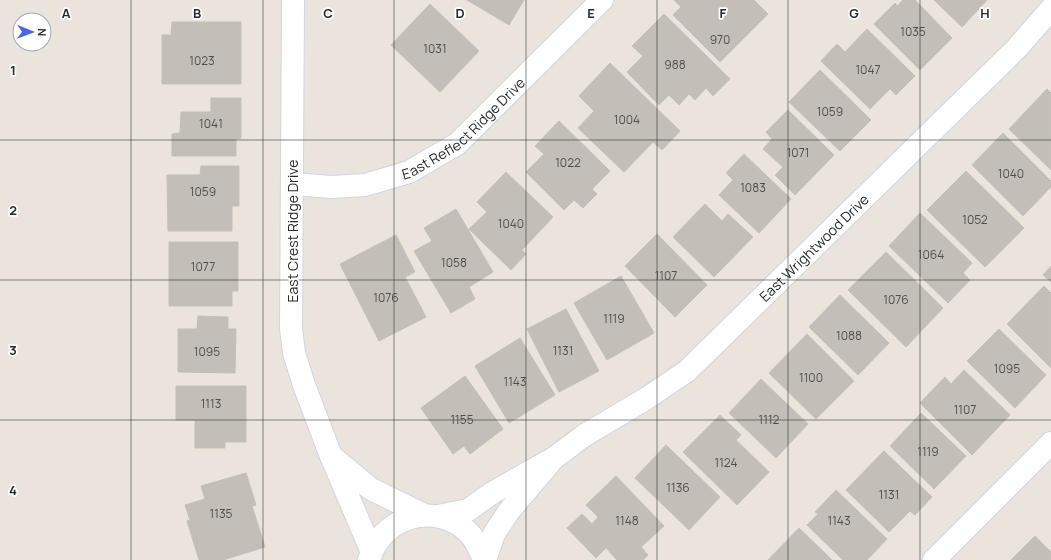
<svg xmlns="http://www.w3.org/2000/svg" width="1051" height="560" font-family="Manrope,sans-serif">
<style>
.building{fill:#c3beb7;stroke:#c5c0b6}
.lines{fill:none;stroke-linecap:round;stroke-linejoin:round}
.minor-casing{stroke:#d1d4e1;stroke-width:24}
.minor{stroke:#fff;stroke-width:22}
.grid{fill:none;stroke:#292929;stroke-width:1;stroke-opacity:0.55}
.labels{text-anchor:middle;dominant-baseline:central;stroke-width:3.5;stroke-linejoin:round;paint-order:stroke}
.number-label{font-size:12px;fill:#504e4c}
.street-label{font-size:14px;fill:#292929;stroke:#fff}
.grid-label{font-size:13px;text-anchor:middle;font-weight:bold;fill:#292929;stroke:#fff;stroke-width:3.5;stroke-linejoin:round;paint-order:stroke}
</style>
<rect width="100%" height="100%" fill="#eae4dc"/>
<g class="building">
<path d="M467 0H524L509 25Z"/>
<path d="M674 0H754L768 14 720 62 673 15 681 7Z"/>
<path d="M903 0H915L952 38 920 70 874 24 895 3 897 6Z"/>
<path d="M934 0H987L962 27Z"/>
<path d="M430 4 479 51 440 92 391 45Z"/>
<path d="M664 14 730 79 713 96 706 88 695 100 689 94 679 105 669 95 659 105 627 72 643 56 632 46Z"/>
<path d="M172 22H241V84H162V35H171Z"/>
<path d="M867 29 915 76 896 95 890 89 870 109 821 61 837 44 845 52Z"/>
<path d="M610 63 680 131 662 150 653 142 624 172 578 128 594 111 579 96Z"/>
<path d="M820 70 871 120 840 151 789 102Z"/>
<path d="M1047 89 1051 93V170L1009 129Z"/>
<path d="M211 98H241V138L236 139V156H172V134L180 133 181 112H211Z"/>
<path d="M788 110 834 155 795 195 775 175 783 167 763 149 772 139 766 132Z"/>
<path d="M559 121 610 171 592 189 597 194 583 208 574 200 564 210 526 172 544 154 535 146Z"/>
<path d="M1003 133 1051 181V187L1023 216 972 165Z"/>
<path d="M744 154 791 199 759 233 719 195 733 180 726 173Z"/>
<path d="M201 166H239V206H232V231H168L167 175H200Z"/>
<path d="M966 171 1024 228 985 267 927 210Z"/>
<path d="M506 172 553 217 522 250 526 254 511 270 469 229 487 212 477 202Z"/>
<path d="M705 204 722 221 728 214 753 237 714 277 673 237Z"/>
<path d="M456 209 493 272 469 287 475 299 451 313 414 251 432 241 424 228Z"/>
<path d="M920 213 972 263 963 273 970 280 948 303 889 246Z"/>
<path d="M657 234 707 285 675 317 625 266Z"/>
<path d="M396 235 415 272 405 277 426 317 379 341 340 264Z"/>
<path d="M169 242H238V291H232V306H169Z"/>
<path d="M886 252 943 308 906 347 848 290Z"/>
<path d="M1051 266V282L1043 275Z"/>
<path d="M621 276 654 333 607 360 574 303Z"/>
<path d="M1044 286 1051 293V368L1007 324Z"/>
<path d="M840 295 889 343 858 375 809 327Z"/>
<path d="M566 309 599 371 559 392 527 329Z"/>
<path d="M198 316 228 317V329H236L235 373 178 372V329H197Z"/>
<path d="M999 329 1046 375 1015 408 967 361Z"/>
<path d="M807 334 854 381 816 419 769 373Z"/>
<path d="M520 338 555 395 509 423 475 366Z"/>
<path d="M964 370 1010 415 972 455 920 403 945 377 951 384Z"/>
<path d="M465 376 503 429 470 454 464 446 453 454 421 408Z"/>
<path d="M761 379 808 424 776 458 729 413Z"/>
<path d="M176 386H246V442H225V448H195V420H176Z"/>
<path d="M921 413 966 456 934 489 890 446Z"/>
<path d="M720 415 741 435 736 440 769 472 737 505 683 452Z"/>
<path d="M666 445 720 497 689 530 635 478Z"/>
<path d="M884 451 932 497 915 515 910 511 889 532 846 490Z"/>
<path d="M246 473 256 505 252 506 265 547 223 560H199L187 521 190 520 185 505 205 499 201 486Z"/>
<path d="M616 476 664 526 641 547 648 555 643 560H617L606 548 596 558 567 528 582 514 592 524 598 517 586 505Z"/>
<path d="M836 490 887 539 867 560H843L807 525 818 514 815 512Z"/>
<path d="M799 528 832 560H768Z"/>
<path d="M1035 536 1051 552V560H1011Z"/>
</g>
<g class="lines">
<defs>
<g id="minor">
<path d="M293 0 291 329 294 353 304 385 331 456"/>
<path id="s1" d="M292 184 332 187 365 185 409 172 457 144 602 0"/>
<path id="s2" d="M554 458 585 435 647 398 687 371 1017 48 1051 9"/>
<path d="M438 516 468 510 492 493 554 458 509 511 494 534 485 560"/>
<path d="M371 550 331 456 371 489 424 515"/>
<path d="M369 560C381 517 433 501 467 531 476 539 480 550 484 560"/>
<path d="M934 560 1051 443"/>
</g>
</defs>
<use href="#minor" class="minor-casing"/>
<use href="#minor" class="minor"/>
</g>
<path class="grid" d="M131 0V560M263 0V560M394 0V560M526 0V560M657 0V560M788 0V560M920 0V560M0 140H1051M0 280H1051M0 420H1051"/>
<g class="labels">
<g class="number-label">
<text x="913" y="31">1035</text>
<text x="720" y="39">970</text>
<text x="435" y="48">1031</text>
<text x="202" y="60">1023</text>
<text x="675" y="64">988</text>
<text x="868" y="69">1047</text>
<text x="830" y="111">1059</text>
<text x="627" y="119">1004</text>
<text x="211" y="123">1041</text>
<text x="798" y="152">1071</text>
<text x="568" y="162">1022</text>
<text x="1011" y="173">1040</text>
<text x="753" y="187">1083</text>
<text x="203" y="191">1059</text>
<text x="975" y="219">1052</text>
<text x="511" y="223">1040</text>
<text x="931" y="254">1064</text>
<text x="454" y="262">1058</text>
<text x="203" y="266">1077</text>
<text x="666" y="275">1107</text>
<text x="386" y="297">1076</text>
<text x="896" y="299">1076</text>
<text x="614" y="318">1119</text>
<text x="849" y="335">1088</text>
<text x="563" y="350">1131</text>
<text x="207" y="351">1095</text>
<text x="1007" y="368">1095</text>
<text x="811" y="377">1100</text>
<text x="515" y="381">1143</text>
<text x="211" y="403">1113</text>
<text x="965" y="409">1107</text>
<text x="462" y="419">1155</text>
<text x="769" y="419">1112</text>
<text x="928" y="451">1119</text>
<text x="726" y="462">1124</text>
<text x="678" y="487">1136</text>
<text x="889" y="494">1131</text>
<text x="221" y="513">1135</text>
<text x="627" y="520">1148</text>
<text x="839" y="520">1143</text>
</g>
<g class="street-label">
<text stroke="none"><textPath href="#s1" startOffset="189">East Reflect Ridge Drive</textPath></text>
<text transform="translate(292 231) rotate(-90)">East Crest Ridge Drive</text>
<text stroke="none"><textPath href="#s2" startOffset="336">East Wrightwood Drive</textPath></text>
</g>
</g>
<g class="grid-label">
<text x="66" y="18">A</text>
<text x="197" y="18">B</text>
<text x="328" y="18">C</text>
<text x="460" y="18">D</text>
<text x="591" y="18">E</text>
<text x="723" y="18">F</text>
<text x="854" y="18">G</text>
<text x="985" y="18">H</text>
<text x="13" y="75">1</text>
<text x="13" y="215">2</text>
<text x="13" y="355">3</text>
<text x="13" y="495">4</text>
</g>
<g transform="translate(32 32) rotate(91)"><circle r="19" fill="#ffffff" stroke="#a9a9a9"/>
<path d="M0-3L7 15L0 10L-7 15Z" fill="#4865eb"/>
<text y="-6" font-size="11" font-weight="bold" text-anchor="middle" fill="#292929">N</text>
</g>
</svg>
